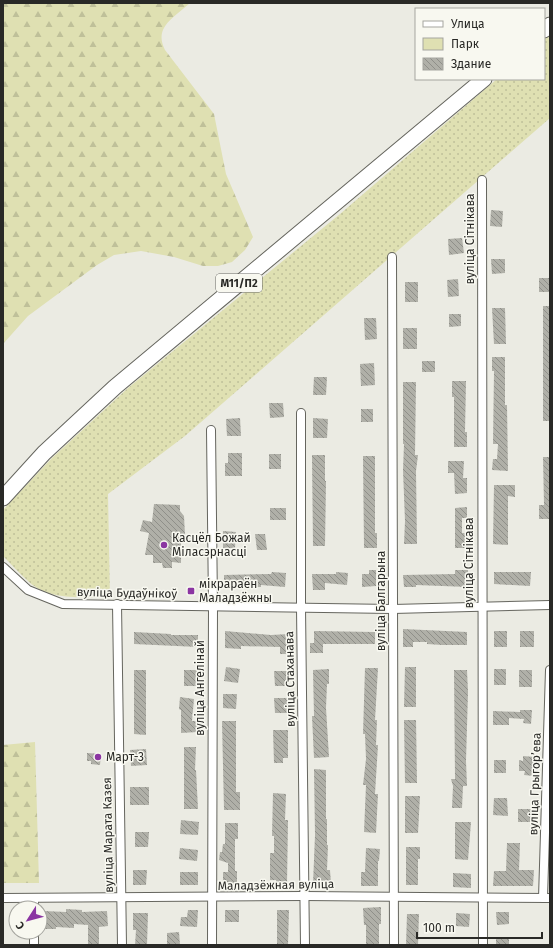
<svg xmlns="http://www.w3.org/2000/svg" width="553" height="948" font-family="'Fira Sans',sans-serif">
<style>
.green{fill:url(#green-dots)}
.forest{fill:url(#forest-firs)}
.building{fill:url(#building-back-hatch)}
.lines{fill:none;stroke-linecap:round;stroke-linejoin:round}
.street-casing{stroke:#65655e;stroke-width:10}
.highway-casing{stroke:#65655e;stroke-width:17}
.street{stroke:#fff;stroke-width:8}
.highway{stroke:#fff;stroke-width:15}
.poi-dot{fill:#8b35a2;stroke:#f8f8f0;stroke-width:1.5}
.labels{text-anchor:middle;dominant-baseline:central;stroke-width:3;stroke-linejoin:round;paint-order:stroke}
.shield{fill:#f8f8f0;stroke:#676763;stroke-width:1}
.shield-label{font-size:11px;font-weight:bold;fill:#292926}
.street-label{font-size:12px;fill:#292926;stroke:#f8f8f0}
.poi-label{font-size:12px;fill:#292926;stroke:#f8f8f0;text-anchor:start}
</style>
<defs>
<pattern id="green-dots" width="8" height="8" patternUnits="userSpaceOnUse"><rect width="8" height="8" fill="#dfe0b2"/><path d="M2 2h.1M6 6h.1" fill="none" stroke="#bfc099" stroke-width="1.8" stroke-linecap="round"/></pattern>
<pattern id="forest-firs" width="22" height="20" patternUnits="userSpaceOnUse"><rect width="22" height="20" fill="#dfe0b2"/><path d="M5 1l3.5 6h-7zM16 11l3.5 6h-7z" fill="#bfc099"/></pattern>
<pattern id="building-back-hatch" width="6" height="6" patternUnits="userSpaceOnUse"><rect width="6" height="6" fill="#b0b0a8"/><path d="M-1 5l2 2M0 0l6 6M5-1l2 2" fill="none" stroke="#8f8f89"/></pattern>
</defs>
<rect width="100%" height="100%" fill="#ebebe3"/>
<path class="green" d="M550 33V118L185 436 108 494 110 597C83 597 51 601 29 582 20 574 12 565 3 556V510L52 458 128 388 340 214 497 79H544V39Z"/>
<g class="forest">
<path d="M3 3H190C175 17 153 27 165 50L214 114 226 174 253 237 245 250 232 262 218 266H203L174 257 141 251 114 255 97 265 28 316 3 344Z"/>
<path d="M35 742 39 883H3V745Z"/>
</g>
<g class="building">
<path d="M491 210 503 211 502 227 490 226Z"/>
<path d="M462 238 464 253 449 255 448 239Z"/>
<path d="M491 259H505V273L492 274Z"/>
<rect x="539" y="278" width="11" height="14"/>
<path d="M458 279 459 296 448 297 447 280Z"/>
<rect x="405" y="282" width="13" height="20"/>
<rect x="543" y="306" width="7" height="115"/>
<path d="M492 308H505L506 344H494Z"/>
<path d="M449 314H461V326L449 327Z"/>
<path d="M364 318H376L377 339 365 340Z"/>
<rect x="403" y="328" width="14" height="21"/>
<path d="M492 357H505V405H507L508 471 492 470 493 459H497L498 444H493L494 371H492Z"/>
<rect x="422" y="361" width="13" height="11"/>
<path d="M374 363 375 385 361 386 360 364Z"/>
<path d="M314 377H327L326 395H313Z"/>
<path d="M452 381H466L465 432H467V447H454V397H452Z"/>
<path d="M403 382H416L415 455H418L416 471 417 544H404L405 521 403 470 404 444H403Z"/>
<path d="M269 403H283L284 417 270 418Z"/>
<rect x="361" y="409" width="12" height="13"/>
<path d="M240 418 241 436H227L226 419Z"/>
<path d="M313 418 328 419 327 438H313Z"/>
<path d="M228 453H242V476H225V463H228Z"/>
<rect x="269" y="454" width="12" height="15"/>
<path d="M312 455H325V481H326L325 546H313Z"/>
<path d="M363 456H375V533H377V548H364Z"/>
<path d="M543 457H550V519H539V505H544Z"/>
<path d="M448 461H464L463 478H467V493L455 494 454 473H448Z"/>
<path d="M494 485H515V497L508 496V545L493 544Z"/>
<path d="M154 504 180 505V511L184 516 185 535H181V563L172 562V568H163L162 563H153V555H145L149 533 140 531 143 520 152 522Z"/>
<path d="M467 507V518H462V533H468V548H455V508Z"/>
<rect x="270" y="508" width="16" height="12"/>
<path d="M223 531 236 532 235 548H223Z"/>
<path d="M255 534H265L267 550H257Z"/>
<path d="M369 570H376V586L362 587V574H369Z"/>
<path d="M455 570H468V587L416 585V587H404L403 575 455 574Z"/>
<path d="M272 572 286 573 285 587 261 585V587H224V575L271 574Z"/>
<path d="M336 572 348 573 347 585 325 583V590H313L312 574H336Z"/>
<path d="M494 572H531L530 586 494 584Z"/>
<path d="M403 629 467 632V645H442L427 644V642H413V647H403Z"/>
<path d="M225 631 271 635 289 634V654H280V647L241 646V649L225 648Z"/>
<path d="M314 631 375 632V644H323V653H310V643H314Z"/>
<rect x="494" y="631" width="13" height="16"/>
<rect x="520" y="631" width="14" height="16"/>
<path d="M134 632 171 634V635H198V647L134 644Z"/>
<path d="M226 667 240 669 238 683 224 681Z"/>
<path d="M405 667H416V707H404Z"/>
<path d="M365 668H378L375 720H377L376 745H378L375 794H378L376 833 364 832 366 785H363L366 759 365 734H363Z"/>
<path d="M329 669V684H327L326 708 329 757 314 758 312 716H314L313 670Z"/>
<rect x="494" y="669" width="12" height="16"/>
<path d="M134 670H146V735L134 734Z"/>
<rect x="184" y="670" width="13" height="16"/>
<path d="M454 670H467L468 692 466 761 467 786H463L462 808H452L453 786 451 779H455Z"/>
<rect x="519" y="670" width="13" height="17"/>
<path d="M274 671H287V686H275Z"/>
<path d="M223 694H237L236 709 223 708Z"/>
<path d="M180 697 194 699 192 721H197V732L181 733V710L179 709Z"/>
<path d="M274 698H288V713H275Z"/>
<path d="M520 710H532L531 724 523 723 524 719 509 718V725H493V711L520 712Z"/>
<path d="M404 720H416L417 783H405Z"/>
<path d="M222 721H236V792H240V810H224Z"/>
<path d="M273 730H288V758H283V763H274Z"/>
<path d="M184 747H196L195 770H196L198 809H184Z"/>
<path d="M146 749 147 765 131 766 130 750Z"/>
<path d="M87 753 101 754 100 765 91 764V761H87Z"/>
<path d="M523 756 534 757V776L524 775 525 771H519V760L523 761Z"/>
<rect x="494" y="760" width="12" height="13"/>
<path d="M314 769 326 770V819H327V845H328L327 870H330L331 884H313L315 835Z"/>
<rect x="130" y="787" width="19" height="18"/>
<path d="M273 793 286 794 285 820H288L287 884 276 885V880H270V853H274V836H272Z"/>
<path d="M405 796H420L418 833H405Z"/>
<path d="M494 798H507L508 816 493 815Z"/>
<rect x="518" y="809" width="15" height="13"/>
<path d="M181 820 199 822 198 835 180 834Z"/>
<path d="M455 822H471L468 860 455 859Z"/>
<path d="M225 823H238V839H235V871H237V885H223V872H228V863L219 860 220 852H222L223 844H225Z"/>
<path d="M135 832H149L148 847H135Z"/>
<path d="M507 843H520L519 870H534L533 886H493L494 871H506Z"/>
<path d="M406 847H420V859H418V885H406Z"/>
<path d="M180 848 198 850 197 861 179 859Z"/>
<path d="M366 848 380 849 379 861H378V886H361V872H365Z"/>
<path d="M133 870H147L146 885H133Z"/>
<rect x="180" y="872" width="18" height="13"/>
<path d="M453 873 471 874V888L453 887Z"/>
<path d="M381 907V924H379V945H366V925H364L363 908Z"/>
<path d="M66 909 82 910V912L107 911 108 926 99 927V945H88V925L74 924V928L56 927V929H44V911L66 912Z"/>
<path d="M188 910H198L197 927 180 926 181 917H187Z"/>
<rect x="225" y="910" width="14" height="12"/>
<path d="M277 910H289L288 945H277Z"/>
<path d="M496 912H509V924L497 925Z"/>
<path d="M133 913H148L147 945H135L136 930H133Z"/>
<path d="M456 913 470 914 469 927 456 926Z"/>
<path d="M407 914H419L418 945H406Z"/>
<path d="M179 932 180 945H167V933Z"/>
<path d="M509 937V945H496V938Z"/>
</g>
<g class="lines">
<defs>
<g id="street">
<path d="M482 180 483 945"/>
<path d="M392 257 394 945"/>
<path d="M301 413V608L305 945"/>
<path d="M211 430 213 606 212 945"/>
<path d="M3 567 28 590 63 604 393 609 550 605"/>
<path d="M117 604 122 945"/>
<path d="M3 898 304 896 550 898"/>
<path d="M543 898 550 670"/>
<path d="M34 899V908"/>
<path d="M34 932V945"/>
</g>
<g id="highway">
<path d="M544 30 550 25"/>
<path d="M3 498 44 453 115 387 484 79"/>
</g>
</defs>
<use href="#street" class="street-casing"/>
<use href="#highway" class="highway-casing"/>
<use href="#street" class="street"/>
<use href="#highway" class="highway"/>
</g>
<g class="poi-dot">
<circle cx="164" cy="545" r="4"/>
<rect x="187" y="587" width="8" height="8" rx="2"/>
<circle cx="98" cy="757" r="4"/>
</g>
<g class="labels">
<rect class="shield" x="216" y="274" width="46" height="18" rx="3"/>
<g class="shield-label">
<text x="239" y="283">М11/П2</text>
</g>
<g class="street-label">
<text transform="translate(470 239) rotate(-90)">вуліца Сітнікава</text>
<text transform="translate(469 563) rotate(-90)">вуліца Сітнікава</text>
<text transform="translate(127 593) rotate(1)">вуліца Будаўнікоў</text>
<text transform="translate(381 601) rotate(-90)">вуліца Балгарына</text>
<text transform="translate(290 679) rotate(-91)">вуліца Стаханава</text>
<text transform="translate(200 688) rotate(-90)">вуліца Ангелінай</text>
<text transform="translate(535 784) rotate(-88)">вуліца Грыгорʼева</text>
<text transform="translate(108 835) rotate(-91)">вуліца Марата Казея</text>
<text transform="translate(276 885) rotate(-1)">Маладзёжная вуліца</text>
</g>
<g class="poi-label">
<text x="172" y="538">Касцёл Божай<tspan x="172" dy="14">Міласэрнасці</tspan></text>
<text x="199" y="584">мікрараён<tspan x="199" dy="14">Маладзёжны</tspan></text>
<text x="106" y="757">Март-3</text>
</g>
</g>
<rect width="553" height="948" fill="none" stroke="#292926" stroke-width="8"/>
<rect x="415" y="8" width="130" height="72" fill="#f8f8f0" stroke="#a5a59f"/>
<rect x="423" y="21" width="20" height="6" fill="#ffffff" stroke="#a5a59f"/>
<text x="451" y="28" font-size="12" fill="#292926">Улица</text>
<rect x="423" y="38" width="20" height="12" fill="#dfe0b2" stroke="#a5a59f"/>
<text x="451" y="48" font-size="12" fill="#292926">Парк</text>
<rect x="423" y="58" width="20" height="12" fill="url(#building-back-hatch)" stroke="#a5a59f"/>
<text x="451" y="68" font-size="12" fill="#292926">Здание</text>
<g transform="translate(28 920) rotate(234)"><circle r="19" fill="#f8f8f0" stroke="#a5a59f"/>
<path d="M0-3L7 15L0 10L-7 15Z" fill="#8b35a2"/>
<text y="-6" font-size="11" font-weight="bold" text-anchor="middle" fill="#292926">С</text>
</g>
<path d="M417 932v6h125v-6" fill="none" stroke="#292926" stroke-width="2"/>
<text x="423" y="932" font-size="12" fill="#292926" stroke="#f8f8f0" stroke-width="3" paint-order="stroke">100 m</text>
</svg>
